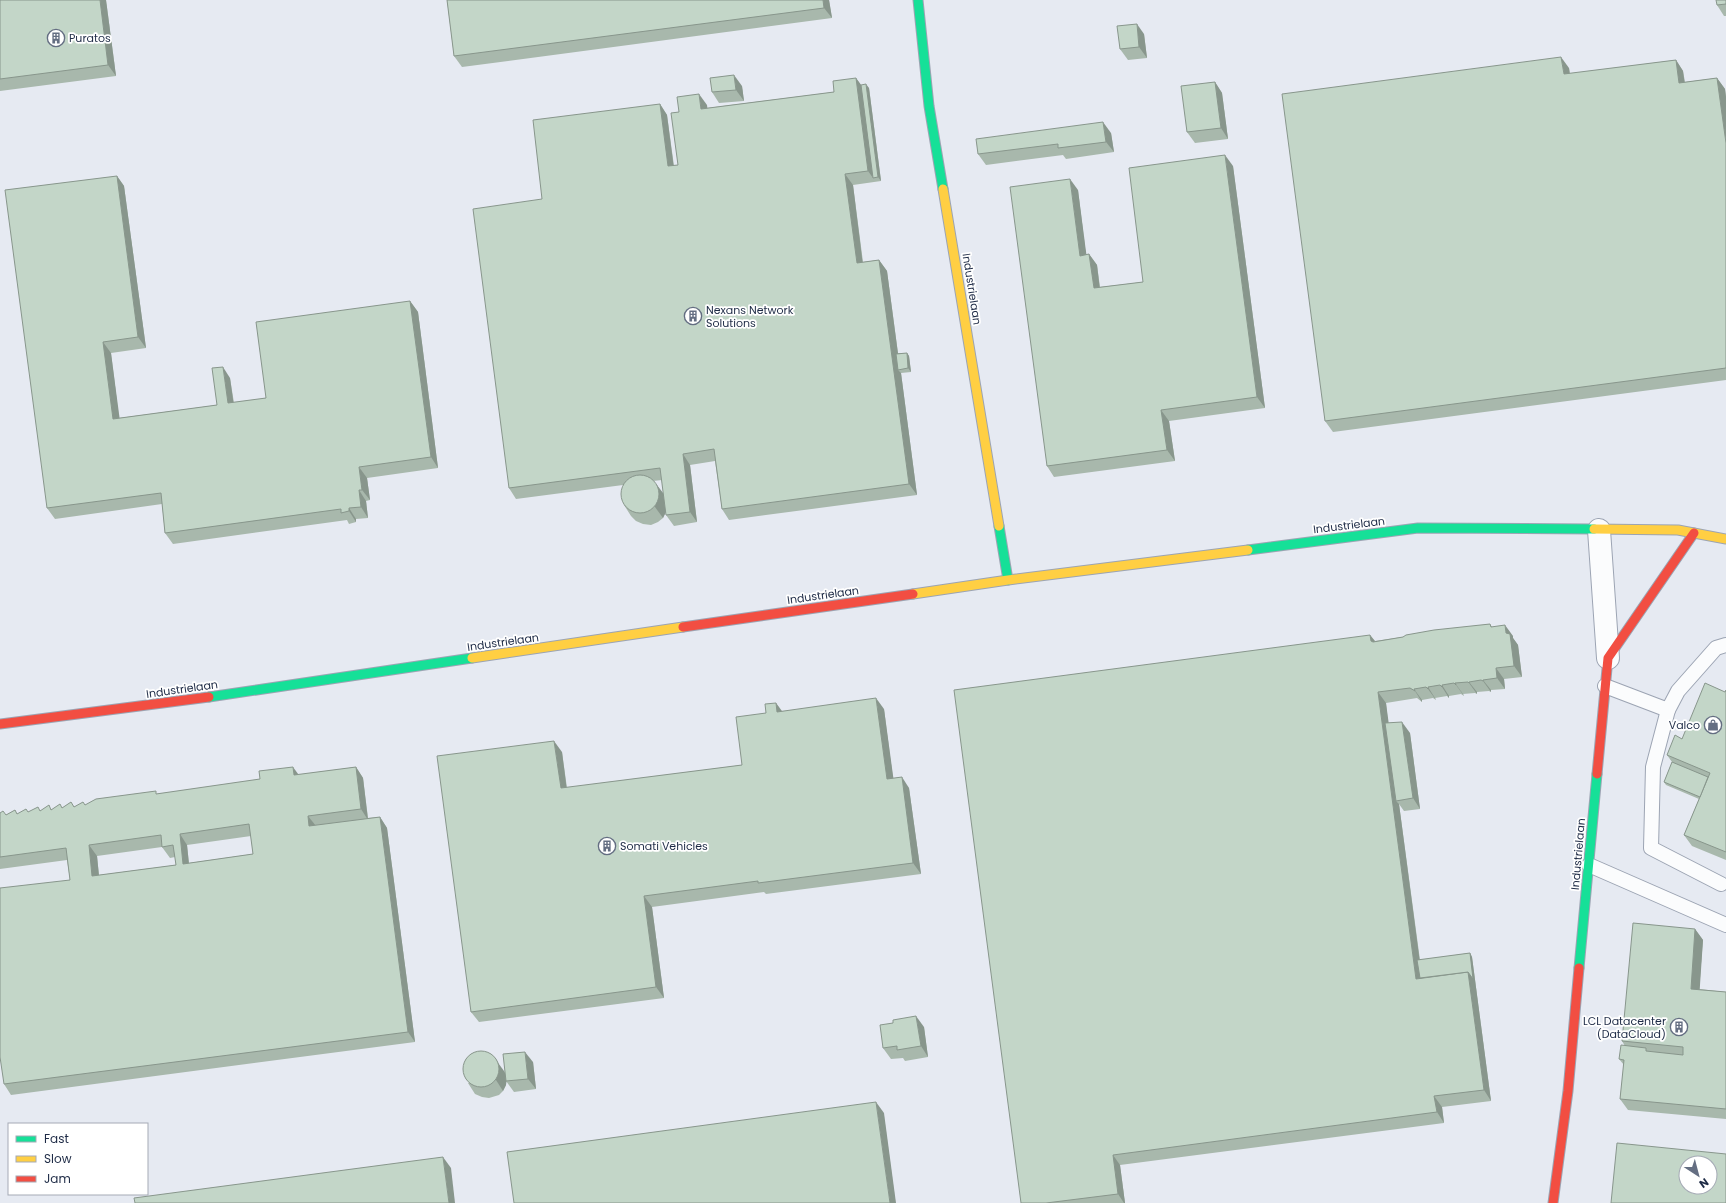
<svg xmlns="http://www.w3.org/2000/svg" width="1726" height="1203" font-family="Poppins,sans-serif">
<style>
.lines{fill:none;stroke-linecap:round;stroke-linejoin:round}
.lane-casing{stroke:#9ca4b3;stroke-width:16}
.street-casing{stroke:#9ca4b3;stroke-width:24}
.fast-casing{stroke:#9ca4b3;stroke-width:11}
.slow-casing{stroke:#9ca4b3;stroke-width:11}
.jam-casing{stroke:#9ca4b3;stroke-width:11}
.lane{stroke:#fbfcfd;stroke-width:14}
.street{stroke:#fbfcfd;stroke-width:22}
.fast{stroke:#16e098;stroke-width:9}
.slow{stroke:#ffcf43;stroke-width:9}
.jam{stroke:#f24e42;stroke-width:9}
.wall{fill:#a8b8ac;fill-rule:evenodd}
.shaded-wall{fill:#88968c}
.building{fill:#c3d6c8;stroke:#88968c;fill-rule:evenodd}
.labels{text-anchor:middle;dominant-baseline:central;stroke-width:3.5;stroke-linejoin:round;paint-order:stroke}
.poi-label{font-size:11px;fill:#1e2b46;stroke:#fff;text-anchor:start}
.street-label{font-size:11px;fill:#1e2b46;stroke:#fff}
</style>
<rect width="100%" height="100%" fill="#e6eaf2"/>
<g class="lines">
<defs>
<g id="lane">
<path d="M1605 686 1668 710 1678 691 1716 648 1726 645"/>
<path d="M1668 710 1653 767 1651 848 1721 884"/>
<path d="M1589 865 1726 925"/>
</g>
<path id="street" d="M1599 530 1608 658"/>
<g id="fast">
<path d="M918 0 929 106 943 189"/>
<path d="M999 526 1008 580"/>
<path d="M1248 550 1418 528 1594 529"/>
<path d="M209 697 472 658"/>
<path d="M1579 968 1597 774"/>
</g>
<g id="slow">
<path d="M943 189 999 526"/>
<path d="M1594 529 1678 530 1726 539"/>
<path d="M913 594 1008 580 1248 550"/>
<path d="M472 658 683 627"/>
</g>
<g id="jam">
<path d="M683 627 913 594"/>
<path d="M0 724 209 697"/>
<path d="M1597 774 1608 658 1694 533"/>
<path d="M1553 1203 1568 1091 1579 968"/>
</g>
</defs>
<use href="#lane" class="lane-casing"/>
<use href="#street" class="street-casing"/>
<use href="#fast" class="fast-casing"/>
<use href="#slow" class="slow-casing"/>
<use href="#jam" class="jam-casing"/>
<use href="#lane" class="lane"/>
<use href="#street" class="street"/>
<use href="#fast" class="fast"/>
<use href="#slow" class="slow"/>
<use href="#jam" class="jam"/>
</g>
<g class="wall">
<path d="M0 0H106L116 76 0 91Z"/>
<path d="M447 0H829L832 18 462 67 454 56Z"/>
<path d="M1726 0V16H1724L1717 5Z"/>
<path d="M1144 34 1147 58 1128 60 1120 49Z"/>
<path d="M1676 60 1683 71 1685 82 1717 78 1725 89 1726 97V380L1333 432 1325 421 1569 68 1570 74Z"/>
<path d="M856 78 861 85 869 88 881 181 853 185 863 262 879 260 887 271 898 353H907L909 356 911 372 901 373 917 495 729 520 722 509 715 461 690 465 697 522 674 526 666 515V511L663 518 658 522 651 525 643 524 636 521 631 516 624 505 623 485 516 499 509 488 542 199 660 104 667 115 674 166 678 165 679 112 707 105V108L834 92ZM662 480 664 494 653 481Z"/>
<path d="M1215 82 1222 93 1228 139 1195 143 1187 132Z"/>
<path d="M742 86 744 101 719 103 712 92Z"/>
<path d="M1111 133 1114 152 1066 159 1063 155 986 165 978 154Z"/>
<path d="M1233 166 1265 408 1169 421 1175 461 1054 477 1047 466 1078 190 1086 255 1089 254 1097 265 1100 287 1143 282Z"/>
<path d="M117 176 124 186 146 348 111 353 119 418 217 405 230 378 234 403 266 398 410 301 418 312 438 468 367 478 370 500 366 501 368 518 356 519V522L349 524 347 520 173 544 165 533 162 504 55 519 47 508Z"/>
<path d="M1490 624 1492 627 1513 636V638L1518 645 1522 677 1504 679 1505 689 1491 690V692L1489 691 1477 692V694L1475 693 1463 694 1464 696 1461 694 1449 696V698L1447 696 1435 698 1436 700 1433 698 1422 700V702L1417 698 1386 703 1388 723 1410 733 1420 809 1404 811 1399 804 1420 960 1470 953 1472 957 1491 1101 1442 1107 1444 1123 1120 1165 1125 1203H1021L1370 635 1375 641Z"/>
<path d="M1726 690V860L1692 846 1684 835 1699 799 1666 785 1664 782 1672 762 1667 755 1682 739 1725 692Z"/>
<path d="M776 703 782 711 884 709 893 779 909 788 921 874 766 894 764 892 652 907 664 998 479 1022 471 1012 562 752 567 788 742 765 766 713Z"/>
<path d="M356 767 363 778 368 818 380 817 387 828 415 1042 11 1095 4 1084 70 880 67 860 0 869V813L6 815 15 810 17 814 63 808 71 802 74 807 157 794ZM251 836 253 854 189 863 187 845ZM162 847 170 858 175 857 176 865 99 875 97 856Z"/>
<path d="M1695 929 1703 940 1699 989 1726 992V1119L1628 1110 1620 1099 1624 1065 1619 1059 1625 1046 1622 1041Z"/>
<path d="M924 1027 928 1057 905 1061 903 1058 891 1059 883 1048Z"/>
<path d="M533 1062 536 1089 514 1092 506 1081V1085L503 1091 499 1095 489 1098 482 1097 475 1094 468 1083 504 1071 506 1075Z"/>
</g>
<g class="shaded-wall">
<path d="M100 0H106L116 76 108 65Z"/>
<path d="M823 0H829L832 18 824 8Z"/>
<path d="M1137 24 1144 34 1147 58 1139 47Z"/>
<path d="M1561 57 1569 68 1571 85 1564 74Z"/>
<path d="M1676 60 1683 71 1686 94 1679 83Z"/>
<path d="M734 75 742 86 744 101 736 90Z"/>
<path d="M856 78 864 89 873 178 868 171Z"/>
<path d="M1717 78 1725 89 1726 97V143Z"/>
<path d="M1215 82 1222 93 1228 139 1221 128Z"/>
<path d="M866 84 869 88 881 181 878 177Z"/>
<path d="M699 94 707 105 709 120 701 109Z"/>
<path d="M660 104 667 115 675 177 668 166Z"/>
<path d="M1103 122 1111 133 1114 152 1106 142Z"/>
<path d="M1225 155 1233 166 1265 408 1257 397Z"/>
<path d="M845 174 853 185 864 274 857 263Z"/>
<path d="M117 176 124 186 146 348 138 337Z"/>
<path d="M1070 179 1078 190 1088 267 1080 256Z"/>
<path d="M1089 254 1097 265 1101 299 1094 288Z"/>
<path d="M879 260 887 271 900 369 898 370 901 373 917 495 909 484Z"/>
<path d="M410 301 418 312 438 468 431 457Z"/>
<path d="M103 342 111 353 121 429 113 419Z"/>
<path d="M907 353 909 356 911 372 908 368Z"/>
<path d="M223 367 230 378 235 414 228 403Z"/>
<path d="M1161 410 1169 421 1175 461 1167 450Z"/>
<path d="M683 454 690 465 697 522 690 512Z"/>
<path d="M359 467 367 478 370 500 362 490Z"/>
<path d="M657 485 665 496 667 510 663 518 655 507Z"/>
<path d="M359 490 366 501 368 518 361 507Z"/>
<path d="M349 508 356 519V522L349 511Z"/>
<path d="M1505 625 1513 636V638L1518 645 1522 677 1514 666 1506 633Z"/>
<path d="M1370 635 1378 645 1371 641Z"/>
<path d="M1496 668 1504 679 1505 689 1497 678Z"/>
<path d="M1483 680 1491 690V692L1483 681Z"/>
<path d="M1469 682 1477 692V694L1469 683Z"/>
<path d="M1455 683 1463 694 1464 696 1456 685Z"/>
<path d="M1442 685 1449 696V698L1442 687Z"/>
<path d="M1428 687 1435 698 1436 700 1428 689Z"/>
<path d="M1414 689 1422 700V702L1415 691Z"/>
<path d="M1378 692 1386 703 1399 800 1396 801 1399 804 1423 986 1416 979Z"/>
<path d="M876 698 884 709 895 790 887 779Z"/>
<path d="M776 703 783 713 777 712Z"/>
<path d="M1402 722 1410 733 1420 809 1413 798Z"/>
<path d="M554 741 562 752 568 799 561 788Z"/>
<path d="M293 767 301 778 294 775Z"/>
<path d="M356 767 363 778 368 820 361 809Z"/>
<path d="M902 777 909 788 921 874 913 863Z"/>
<path d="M308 816 316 826H309Z"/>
<path d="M380 817 387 828 415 1042 408 1032Z"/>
<path d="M180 834 187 845 190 875 183 864Z"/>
<path d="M89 845 97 856 100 887 92 876Z"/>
<path d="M644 896 652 907 664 998 656 987Z"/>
<path d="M1695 929 1703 940 1699 1000 1691 989Z"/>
<path d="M1470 953 1472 957 1491 1101 1484 1090 1468 972Z"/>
<path d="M916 1016 924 1027 928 1057 921 1046Z"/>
<path d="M525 1052 533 1062 536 1089 528 1079Z"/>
<path d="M496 1060 504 1071 507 1078 506 1085 503 1091 496 1080Z"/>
<path d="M1434 1096 1442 1107 1444 1123 1437 1112Z"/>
<path d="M876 1102 884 1113 896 1203H890Z"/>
<path d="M1113 1155 1120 1165 1125 1203H1124L1118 1194Z"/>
<path d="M443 1157 451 1168 455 1203H449Z"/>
</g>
<g class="building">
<path d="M0 0H100L108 65 0 79Z"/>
<path d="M447 0H823L824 8 454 56Z"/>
<path d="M1716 0H1726V4L1717 5Z"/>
<path d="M1137 24 1139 47 1120 49 1117 26Z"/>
<path d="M1561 57 1564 74 1676 60 1679 83 1717 78 1726 143V368L1325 421 1282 94Z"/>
<path d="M734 75 736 90 712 92 710 78Z"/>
<path d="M856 78 868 171 845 174 857 263 879 260 909 484 722 509 714 449 683 454 690 512 666 515 660 468 509 488 473 209 542 199 533 120 660 104 668 166 678 165 671 113 679 112 677 97 699 94 701 109 834 92 833 81Z"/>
<path d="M1215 82 1221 128 1187 132 1181 86Z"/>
<path d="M866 84 878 177 873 178 861 85Z"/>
<path d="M1103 122 1106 142 1058 148V144L978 154 976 139Z"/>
<path d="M1225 155 1257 397 1161 410 1167 450 1047 466 1010 187 1070 179 1080 256 1089 254 1094 288 1143 282 1129 168Z"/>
<path d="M117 176 138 337 103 342 113 419 217 405 212 368 223 367 228 403 266 398 256 322 410 301 431 457 359 467 362 490H359L361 507 349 508V511L341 513V509L165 533 161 493 47 508 5 190Z"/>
<path d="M907 353 908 368 898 370 896 354Z"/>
<circle cx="640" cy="494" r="19"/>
<path d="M1490 624 1491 627 1505 625 1506 633 1510 634 1514 666 1496 668 1497 678 1483 680V681L1481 680 1469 682V683L1468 682 1455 683 1456 685 1454 683 1442 685V687L1440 685 1428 687V689L1426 687 1414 689 1415 691 1410 688 1378 692 1416 979 1468 972 1484 1090 1434 1096 1437 1112 1113 1155 1118 1194 1046 1203H1021L954 690 1370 635 1371 641 1373 642 1403 637 1406 635 1434 630Z"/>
<path d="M1705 683 1725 692 1726 690V852L1684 835 1710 773 1667 755 1675 735 1682 739Z"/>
<path d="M876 698 887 779 902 777 913 863 758 883V881L644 896 656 987 471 1012 437 756 554 741 561 788 742 765 736 717 766 713 765 704 776 703 777 712Z"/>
<path d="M1402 722 1413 798 1396 801 1385 723Z"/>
<path d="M1672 762 1708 777 1700 797 1664 782Z"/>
<path d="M293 767 294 775 356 767 361 809 308 816 309 826 380 817 408 1032 4 1084 0 1057V888L70 880 66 848 0 857V813L3 811 6 815 15 810 17 814 26 809 28 812 38 807 40 811 49 805 51 810 60 804 62 808 71 802 74 807 83 802 85 805 96 799 156 791V794L260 779 259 771ZM249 824 253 854 183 864 180 834ZM161 835 162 847 173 845 176 865 92 876 89 845Z"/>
<path d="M1633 923 1695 929 1691 989 1726 992V1109L1620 1099 1624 1060 1619 1059 1621 1045 1646 1048V1051L1683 1055V1047L1622 1041Z"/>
<path d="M1470 953 1473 979 1468 972 1420 978 1417 960Z"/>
<path d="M916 1016 921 1046 897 1050V1046L883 1048 880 1025 893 1023V1020Z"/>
<circle cx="481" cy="1069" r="18"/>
<path d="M525 1052 528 1079 506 1081 503 1054Z"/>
<path d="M876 1102 890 1203H514L507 1152Z"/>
<path d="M1617 1143 1726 1154V1203H1611ZM1686 1163H1710V1187H1686Z"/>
<path d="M443 1157 449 1203H135L134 1198Z"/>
</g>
<defs>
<symbol id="building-ring" viewBox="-11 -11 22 22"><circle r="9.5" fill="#fff" stroke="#646e82" stroke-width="1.5"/><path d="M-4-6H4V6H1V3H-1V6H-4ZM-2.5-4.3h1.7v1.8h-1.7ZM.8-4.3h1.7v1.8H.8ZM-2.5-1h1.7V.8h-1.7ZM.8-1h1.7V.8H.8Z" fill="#646e82"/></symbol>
<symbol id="shop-ring" viewBox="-11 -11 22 22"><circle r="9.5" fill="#fff" stroke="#646e82" stroke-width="1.5"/><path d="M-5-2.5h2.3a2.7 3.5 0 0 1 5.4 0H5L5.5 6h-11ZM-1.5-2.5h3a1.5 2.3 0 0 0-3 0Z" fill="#646e82"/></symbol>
</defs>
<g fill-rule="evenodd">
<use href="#building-ring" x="46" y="28" width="20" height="20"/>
<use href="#building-ring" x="683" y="306" width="20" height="20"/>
<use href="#shop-ring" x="1703" y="715" width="20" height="20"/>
<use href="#building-ring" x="597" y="836" width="20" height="20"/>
<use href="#building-ring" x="1669" y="1017" width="20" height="20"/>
</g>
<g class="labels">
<g class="poi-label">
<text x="69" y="38">Puratos</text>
<text x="706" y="310">Nexans Network<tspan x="706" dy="13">Solutions</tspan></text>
<text x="1700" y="725" text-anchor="end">Valco</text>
<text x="620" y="846">Somati Vehicles</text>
<text x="1666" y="1021" text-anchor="end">LCL Datacenter<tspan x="1666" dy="13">(DataCloud)</tspan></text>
</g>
<g class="street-label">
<text transform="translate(972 289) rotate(81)">Industrielaan</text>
<text transform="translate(1349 525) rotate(-7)">Industrielaan</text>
<text transform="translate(823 595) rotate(-8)">Industrielaan</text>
<text transform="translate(503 642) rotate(-8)">Industrielaan</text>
<text transform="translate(182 689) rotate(-8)">Industrielaan</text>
<text transform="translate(1578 854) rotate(-85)">Industrielaan</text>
</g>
</g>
<rect x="8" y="1123" width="140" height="72" fill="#ffffff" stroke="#a5aab5"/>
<rect x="16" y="1136" width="20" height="6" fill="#16e098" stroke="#a5aab5"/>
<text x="44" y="1143" font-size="12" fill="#1e2b46">Fast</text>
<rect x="16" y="1156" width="20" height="6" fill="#ffcf43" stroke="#a5aab5"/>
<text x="44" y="1163" font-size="12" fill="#1e2b46">Slow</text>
<rect x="16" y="1176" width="20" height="6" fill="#f24e42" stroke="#a5aab5"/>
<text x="44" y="1183" font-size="12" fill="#1e2b46">Jam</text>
<g transform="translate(1698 1175) rotate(144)"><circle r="19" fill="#ffffff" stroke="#a5aab5"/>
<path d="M0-3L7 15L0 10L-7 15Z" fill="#646e82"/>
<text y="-6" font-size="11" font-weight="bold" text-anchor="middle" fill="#1e2b46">N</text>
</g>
</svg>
